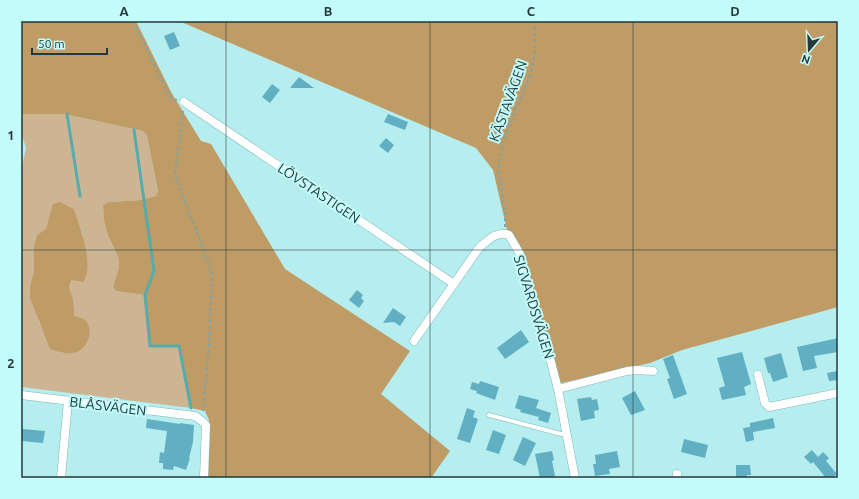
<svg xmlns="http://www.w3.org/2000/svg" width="859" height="499" font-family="Ubuntu,sans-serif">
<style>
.green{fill:#cdb594;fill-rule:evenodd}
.forest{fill:#bf9b66}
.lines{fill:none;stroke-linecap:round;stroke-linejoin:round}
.stream{stroke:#56abac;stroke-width:3}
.building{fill:#60afc3}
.service-casing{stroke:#81b7b8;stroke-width:5}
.minor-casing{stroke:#81b7b8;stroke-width:9}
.path{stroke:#7ca5a6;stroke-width:2;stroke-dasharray:3 3;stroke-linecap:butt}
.service{stroke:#fff;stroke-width:4}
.minor{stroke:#fff;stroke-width:8}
.grid{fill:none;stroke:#23393a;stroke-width:1;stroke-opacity:0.55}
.labels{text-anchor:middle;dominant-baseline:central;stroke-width:4;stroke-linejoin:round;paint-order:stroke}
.street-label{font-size:14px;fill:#23393a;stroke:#c3fbfb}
.neatline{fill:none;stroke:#23393a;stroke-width:1.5}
.grid-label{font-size:13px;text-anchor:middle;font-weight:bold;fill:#23393a}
</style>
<rect width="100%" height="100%" fill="#b6edee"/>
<path class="green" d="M21 114H64L143 131 147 136 158 191 156 196 141 200 109 202 103 205 104 219 107 233 119 259V267L113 287 116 291 145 295 179 346 191 408 21 387V171L26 148 21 132ZM74 209 83 236 72 280C67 287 71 292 73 299 74 305 74 311 74 317H80L45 334 39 322 30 286 34 271V245L37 235 46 230 49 221Z"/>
<g class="forest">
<path d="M21 21H136L171 92 201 141 211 144 285 269 410 351 381 394 450 451 431 478H208L209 420 205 411 191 408 179 347 150 346 145 295 116 291 113 287 119 267V259L107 233 104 220 103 205 109 202 141 200 156 196 158 191 147 136 143 131 64 114H21Z"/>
<path d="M179 21H838V307L682 350 650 363 557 384 526 276 508 234 493 170 476 148Z"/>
<path d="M60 202 74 209C80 227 95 266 83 282L72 280C67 287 71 292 73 299 74 305 74 311 74 316 78 317 83 318 86 321 95 332 86 352 72 353 65 354 57 351 50 349L30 298V286L34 271V245L37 235 46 229 53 204Z"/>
</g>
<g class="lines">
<g class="stream">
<path d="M67 114 80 196"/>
<path d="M134 130 154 271 145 295 150 346H179L191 408"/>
</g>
</g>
<g class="building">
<path d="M174 32 180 46 170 50 164 36Z"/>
<path d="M299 77 314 88H290Z"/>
<path d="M272 84 280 90 270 103 262 97Z"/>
<path d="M388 114 408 122 405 130 384 122Z"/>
<path d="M386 138 394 145 388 153 379 146Z"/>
<path d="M357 290 363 295 361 298 364 301 359 308 349 300Z"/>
<path d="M393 308 406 317 400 326 394 322 383 323Z"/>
<path d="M521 330 529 342 505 359 497 348Z"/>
<path d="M838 338V352L814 356 817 368 803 371 797 347Z"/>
<path d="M742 352 751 384 744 387 746 395 722 400 719 388 725 386 717 358Z"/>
<path d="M781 353 788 377 773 382 770 373H768L764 358Z"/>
<path d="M673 355 687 394 674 399 667 379 670 378 663 359Z"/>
<path d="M837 371 838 380 829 381 827 373Z"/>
<path d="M480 381 499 387 495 400 476 393 477 391 470 389 472 382 479 384Z"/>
<path d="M635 391 645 410 631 415 622 398Z"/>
<path d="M519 395 539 400 536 408 551 413 548 423 538 420 539 417 520 412 521 410 515 408Z"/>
<path d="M591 397 592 400 597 399 599 410 594 411 595 418 581 421 577 399Z"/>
<path d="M467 408 475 411 473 417 478 419 470 443 457 439Z"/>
<path d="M773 418 775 428 753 432 754 440 746 442 743 428 750 427V423Z"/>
<path d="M147 419 180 424V423L194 425 193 442 189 458H190L186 470 174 466 173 470 163 469V463H159L160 452 164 453 167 431 146 428Z"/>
<path d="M22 429 45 431 43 443 21 441Z"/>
<path d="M493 430 506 435 499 454 486 450Z"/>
<path d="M523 437 536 443 525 466 513 460Z"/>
<path d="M684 439 708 445 705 458 681 452Z"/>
<path d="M812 450 818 457 823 452 829 458 826 461 837 474 832 478H826L813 462 811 464 804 457Z"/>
<path d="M552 451 554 460 552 461 555 476H553L554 478H540L535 454Z"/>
<path d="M617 451 620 467 609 469 610 474 595 476 593 464H596L595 455Z"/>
<path d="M736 465H750L751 475H747V478H736Z"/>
</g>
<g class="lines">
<defs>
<path id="service" d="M489 415 561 434H567"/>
<g id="minor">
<path d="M184 102 454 284"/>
<path d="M414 341 479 248C487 241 497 230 509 235L520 254 540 332 551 362 558 389 575 478"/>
<path d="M758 375 765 403 769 407 838 393"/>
<path d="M558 389 627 371 636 370 653 371"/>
<path d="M21 395 195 416 202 421 206 425 204 478"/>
<path d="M677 474V478"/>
<path d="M61 478 68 401"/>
</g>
</defs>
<use href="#service" class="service-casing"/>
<use href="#minor" class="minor-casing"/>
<g class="path">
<path d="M133 21 171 99 177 100"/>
<path d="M183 111 175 175 212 272 209 344 203 411"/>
<path d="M505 227V213L498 169 503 141 531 73 535 54V21"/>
</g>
<use href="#service" class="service"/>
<use href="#minor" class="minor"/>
</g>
<path class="grid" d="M226 21V478M430 21V478M633 21V478M21 250H838"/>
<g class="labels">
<g class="street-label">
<text transform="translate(508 101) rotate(-70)">KÄSTAVÄGEN</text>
<text transform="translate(319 193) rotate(34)">LÖVSTASTIGEN</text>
<text transform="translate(534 307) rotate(73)">SIGVARDSVÄGEN</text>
<text transform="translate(108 406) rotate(7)">BLÅSVÄGEN</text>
</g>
</g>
<rect width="859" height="499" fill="none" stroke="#c3fbfb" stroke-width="44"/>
<g transform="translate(809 50) rotate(199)" stroke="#c3fbfb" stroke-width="3" paint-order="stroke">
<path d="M0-3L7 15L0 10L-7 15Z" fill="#23393a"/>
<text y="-6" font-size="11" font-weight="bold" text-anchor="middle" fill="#23393a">N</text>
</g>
<path d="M32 48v6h75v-6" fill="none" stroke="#23393a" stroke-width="2"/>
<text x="38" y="48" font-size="12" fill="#23393a" stroke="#c3fbfb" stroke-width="3" paint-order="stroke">50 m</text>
<rect x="22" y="22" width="815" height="455" class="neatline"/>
<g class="grid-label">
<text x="124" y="16">A</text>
<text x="328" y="16">B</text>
<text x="531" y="16">C</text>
<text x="735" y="16">D</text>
<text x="11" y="140">1</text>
<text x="11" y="368">2</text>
</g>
</svg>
